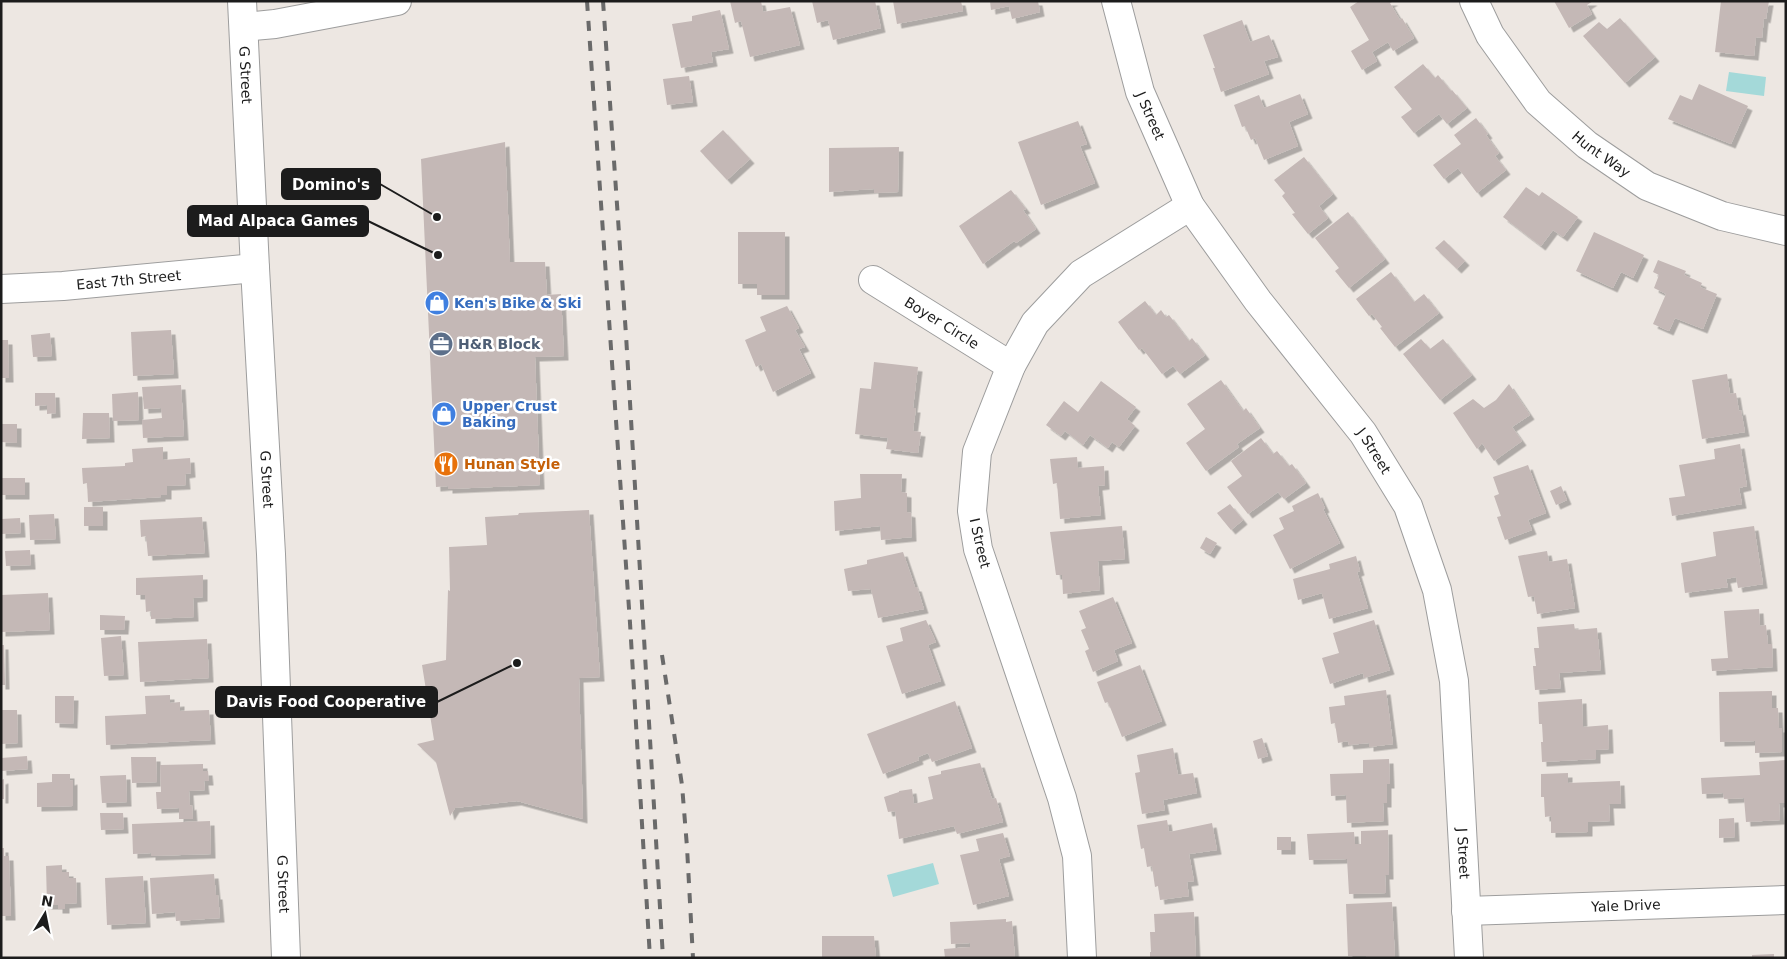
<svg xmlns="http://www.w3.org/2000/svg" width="1787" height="959" font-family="'DejaVu Sans',sans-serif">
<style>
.water{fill:#a4d9d9}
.building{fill:#c4b8b6;filter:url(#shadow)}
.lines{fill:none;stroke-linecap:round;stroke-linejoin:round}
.minor-casing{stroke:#9d9d9d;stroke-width:30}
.tertiary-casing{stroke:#9d9d9d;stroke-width:30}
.minor{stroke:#fff;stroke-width:28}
.tertiary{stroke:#fff;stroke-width:28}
.rail{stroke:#6a6a6a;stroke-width:4;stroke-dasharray:10 10;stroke-linecap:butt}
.labels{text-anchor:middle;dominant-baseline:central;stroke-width:5;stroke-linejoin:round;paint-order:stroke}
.street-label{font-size:14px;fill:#1c1c1c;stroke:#fff}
.shop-label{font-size:14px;font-weight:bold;fill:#366cbe;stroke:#fff;text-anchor:start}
.service-label{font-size:14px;font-weight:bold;fill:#4e5e75;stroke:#fff;text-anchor:start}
.food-label{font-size:14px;font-weight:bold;fill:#c56008;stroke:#fff;text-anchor:start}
.leader{fill:none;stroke:#1c1c1c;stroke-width:2}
.callout-dot{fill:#1c1c1c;stroke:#fff;stroke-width:2}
.callout{fill:#1c1c1c;stroke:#1c1c1c;stroke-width:2}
.callout-label{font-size:15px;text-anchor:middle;font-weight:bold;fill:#fff}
</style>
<defs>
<filter id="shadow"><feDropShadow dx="4.5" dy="4.5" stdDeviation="0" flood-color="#0004"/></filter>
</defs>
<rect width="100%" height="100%" fill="#ede7e2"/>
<g class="water">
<path d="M1729 72 1766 77 1764 96 1726 91Z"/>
<path d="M933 863 939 884 893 897 887 875Z"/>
</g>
<g class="building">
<path d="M730 1H761L763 12 790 7 800 45 750 57 741 21 735 23Z"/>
<path d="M812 1H875L881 28 833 40 828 20 817 23Z"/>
<path d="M893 1H961L963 11 897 24Z"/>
<path d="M990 1H1038L1040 12 1012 19 1009 6 991 10Z"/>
<path d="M1359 1H1394L1390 3 1400 20 1402 18 1414 38 1393 51 1388 42 1372 52 1377 61 1362 70 1351 51 1369 40 1350 7Z"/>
<path d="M1554 1H1593L1587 5 1592 14 1569 28Z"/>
<path d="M1721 1H1769L1766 19 1764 18 1762 38 1756 37 1754 56 1715 52Z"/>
<path d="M720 10 729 49 711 52 713 62 681 68 672 24 692 21V16Z"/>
<path d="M1620 18 1655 57 1625 83 1583 36 1599 22 1607 29Z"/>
<path d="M1242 20 1250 42 1269 35 1278 57 1264 61 1269 74 1221 92 1213 68H1215L1203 35Z"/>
<path d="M1423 64 1435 78 1438 75 1451 91 1452 90 1467 108 1447 124 1439 114 1414 133 1401 117 1412 109 1394 87Z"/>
<path d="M689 76 693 102 667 105 663 79Z"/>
<path d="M1699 84 1748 106 1731 144 1668 119 1680 95 1692 100Z"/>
<path d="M1300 94 1308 114 1289 122 1298 146 1264 160 1255 138 1251 140 1245 126 1242 127 1234 105 1259 95 1264 108Z"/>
<path d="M1476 118 1488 134 1486 135 1499 153 1495 156 1506 170 1477 193 1458 168 1444 179 1433 165 1461 144 1454 135Z"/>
<path d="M1078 121 1087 144 1080 146 1095 183 1041 205 1018 142Z"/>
<path d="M723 130 750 159 727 180 700 151Z"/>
<path d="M505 142 510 262H545L547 295 561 294 564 356 535 357 540 485 448 489V486L436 487 421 159Z"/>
<path d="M899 147 898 192 874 193V189L829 192V148Z"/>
<path d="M1304 157 1333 194 1319 206 1328 218 1308 234 1292 214 1295 213 1282 196 1285 193 1274 180Z"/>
<path d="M1526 187 1539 196 1542 192 1578 217 1563 237 1553 230 1541 246 1503 217Z"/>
<path d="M1011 190 1026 209 1023 210 1036 229 1016 243 1014 241 983 264 959 226Z"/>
<path d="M1348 212 1385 259 1349 288 1335 271 1339 268 1315 238Z"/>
<path d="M738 232H785V295H757V284H738Z"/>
<path d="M1594 232 1644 255 1633 278 1621 272 1613 288 1576 271Z"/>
<path d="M1444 240 1465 261 1457 269 1435 248Z"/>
<path d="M1658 260 1686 271 1684 275 1702 283 1700 287 1717 294 1703 329 1675 318 1669 331 1653 324 1666 294 1654 288 1659 275 1653 272Z"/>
<path d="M1391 272 1414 302 1424 294 1439 313 1395 347 1380 328 1382 327 1372 314 1369 316 1356 299Z"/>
<path d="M1145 301 1156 315 1161 310 1166 317 1169 315 1189 341 1192 338 1205 355 1180 374 1173 366 1162 374 1142 348 1139 350 1118 322Z"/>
<path d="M787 306 799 328 795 330 805 347 799 349 811 373 773 392 761 364 756 367 745 340 766 331 760 317Z"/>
<path d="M171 330 174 374 133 376 131 332Z"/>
<path d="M50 333 52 356 33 357 31 335Z"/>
<path d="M1421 339 1430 349 1443 339 1472 375 1440 400 1403 354Z"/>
<path d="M1 340H8L9 378H1Z"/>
<path d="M874 362 918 367 913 408H916L913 431 921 432 918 453 886 449 888 438 855 434 860 388 871 389Z"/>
<path d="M1727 374 1730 394 1736 393 1739 411 1741 410 1745 432 1702 439 1692 380Z"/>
<path d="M1221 380 1243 411 1246 408 1260 428 1237 444 1239 447 1206 471 1186 443 1205 429 1187 404Z"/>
<path d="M1101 381 1136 407 1127 419 1135 426 1119 447 1112 442 1108 448 1090 435 1083 445 1065 431 1061 436 1046 425 1064 401 1078 412Z"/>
<path d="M1509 384 1530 415 1512 427 1522 441 1494 461 1482 443 1477 449 1453 413 1473 399 1484 408 1496 400Z"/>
<path d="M181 385 184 436 143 438 142 420 162 418 161 408 144 409 142 387Z"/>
<path d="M138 392 139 420 113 421 112 394Z"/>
<path d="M35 393H55L56 413 47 414V405L35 406Z"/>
<path d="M83 413H109L110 438 82 439Z"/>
<path d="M1 424H17V443L1 442Z"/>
<path d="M1261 438 1273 454 1277 451 1289 466 1292 464 1306 483 1284 499 1278 492 1248 514 1227 487 1242 476 1231 461Z"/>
<path d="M1740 444 1747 486 1739 488 1742 504 1672 516 1669 498 1685 496 1679 465 1715 459 1714 449Z"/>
<path d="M163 447V460L190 458 191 473 185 474 186 485 167 486V495H161V497L88 502 87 483 83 484 82 468 125 466V463L133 462 132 449Z"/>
<path d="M1077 457 1078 468 1104 466 1105 485 1098 486 1101 515 1060 519 1057 483 1053 484 1050 459Z"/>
<path d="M1528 465 1546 513 1528 520 1532 530 1505 540 1497 517 1501 516 1494 496 1499 494 1493 477Z"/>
<path d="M860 474H902L901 492 907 493V512L911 513 912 537 881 540 880 526 835 531 834 501 861 498Z"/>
<rect x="1" y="478" width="24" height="17"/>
<path d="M1561 486 1567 500 1556 505 1550 491Z"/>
<path d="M1318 493 1325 508 1323 509 1340 543 1290 569 1273 535 1284 529 1279 518 1294 511 1292 506Z"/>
<path d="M1230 504 1243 520 1231 530 1217 513Z"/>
<rect x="84" y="507" width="19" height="19"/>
<path d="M589 510 600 677 579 678 583 819 517 801 455 808 450 816 436 762 417 744 434 740 422 665 446 660 448 590 450 591 449 547 487 545 485 517 518 515 519 513Z"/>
<path d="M54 514 56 539 30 540 29 515Z"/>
<path d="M202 517 205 553 148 556 146 536 141 537 140 520Z"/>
<path d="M20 518 21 533 1 534V519Z"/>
<path d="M1122 526 1125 559 1098 561 1100 590 1063 594 1062 575H1056L1050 532Z"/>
<path d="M1754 526 1763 584 1738 588 1736 577 1726 579 1728 587 1685 593 1681 563 1716 556 1713 532Z"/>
<path d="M1206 537 1217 543 1210 554 1200 548Z"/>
<path d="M30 550 31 565 6 566 5 551Z"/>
<path d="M1547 551 1549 562 1567 559 1575 608 1537 614 1534 596 1528 597 1518 556Z"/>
<path d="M903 552 915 587H917L924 609 878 618 871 589 848 591 844 569 867 564V560Z"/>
<path d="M1356 556 1360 571 1357 572 1368 608 1329 619 1322 593 1298 600 1293 579 1330 569 1329 564Z"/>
<path d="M203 575V597L193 598 194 617 151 619V611L146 612 145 595H136V578Z"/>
<path d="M48 593 50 630 1 632V595Z"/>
<path d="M1113 597 1132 643 1114 650 1118 661 1093 672 1085 651 1089 649 1081 630 1086 628 1079 611Z"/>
<path d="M1759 609 1760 626 1766 625 1768 644H1772L1773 667 1712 671 1711 659 1728 658 1724 611Z"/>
<path d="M100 615 125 616 124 630H100Z"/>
<path d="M926 620 936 642 928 645 941 681 902 694 886 646 903 641 900 628Z"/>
<path d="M1374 620 1390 670 1364 678 1363 673 1330 684 1322 658 1339 653 1333 633Z"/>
<path d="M1574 624 1575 630 1597 628 1601 670 1559 673 1561 688 1535 690 1533 666H1536L1534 648H1539L1537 627Z"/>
<path d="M121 636 124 675 104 676 101 638Z"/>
<path d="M207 639 209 678 140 682 138 642Z"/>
<path d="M1 645H4L5 685H1Z"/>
<path d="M1140 665 1162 721 1122 737 1108 702 1105 703 1097 682Z"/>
<path d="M1386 690 1393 744 1369 747V743L1349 745 1348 741 1338 743 1335 723 1331 724 1329 707 1345 705 1344 696Z"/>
<path d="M1772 691V708H1778L1779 728H1782V752L1755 753V741L1720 742 1719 692Z"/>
<path d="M170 695V703L180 702V711L209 710 211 740 106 745 105 716 146 714 145 696Z"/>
<path d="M55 696H74L73 724 55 723Z"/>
<path d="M1582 699 1583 727 1608 725 1609 749 1596 750V759L1542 762 1541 742H1543L1542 724H1539L1538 702Z"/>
<path d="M955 701 972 748 932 762 928 753 918 757 919 760 883 774 867 734Z"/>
<path d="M1 710H17L18 743 1 744Z"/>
<path d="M1262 738 1268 756 1258 759 1253 741Z"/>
<path d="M1173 748 1178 775 1193 773 1197 793 1163 800 1165 810 1142 814 1135 773 1140 772 1137 755Z"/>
<path d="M27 756 28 769 2 771 1 758Z"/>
<path d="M131 757H156L157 782 132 783Z"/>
<path d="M1389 759 1390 784H1387V803H1383L1384 821 1347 823 1346 795 1331 796 1330 774 1363 773V760Z"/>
<path d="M1785 760V803H1779L1780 820 1746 822 1744 798 1724 799 1723 793 1702 794 1701 778 1760 775 1759 762Z"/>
<path d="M980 763 992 799 996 798 1003 822 957 834 954 826 899 839 895 811 888 812 884 797 899 792V791L912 789 914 804 933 799 928 777 941 774V771Z"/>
<path d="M203 764V771H208L209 781H204L205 790 189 791 190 806 192 805 193 819H179V808L157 809 156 792H161L160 765Z"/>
<path d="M1568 773V783L1620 781 1621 804H1609L1610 821 1588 822V832L1551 833V816L1545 817 1544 797H1541V774Z"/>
<path d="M52 774H70V781L73 780V806L37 807V783L52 782Z"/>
<path d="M126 775 127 802 102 803 100 776Z"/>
<path d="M4 779V799H1V780Z"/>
<path d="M100 813H123L124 829 101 830Z"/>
<path d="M1734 818 1735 837 1719 838V819Z"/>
<path d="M1167 820 1169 832 1212 823 1217 850 1189 854 1194 881 1187 882 1189 896 1160 900 1158 886 1155 887 1152 866 1147 867 1144 848 1141 849 1137 825Z"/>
<path d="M210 821 211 854 151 856V853L133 854 132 824Z"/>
<path d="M1388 830 1389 875H1385L1386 893 1349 894 1347 859 1309 860 1307 834 1354 832 1355 844H1361V831Z"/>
<path d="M1003 833 1010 856 999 859 1009 896 973 905 960 855 979 851 976 839Z"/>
<rect x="1277" y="837" width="14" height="13"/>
<path d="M1 848H4V856H9L11 916H1Z"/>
<path d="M62 865V872H69V878H76L77 903 65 904V909H58V905H47L46 866Z"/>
<path d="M214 874 216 895H218L220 918 176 921 175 912 152 914 150 878Z"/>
<path d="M143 876 146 923 107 925 105 878Z"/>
<path d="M1392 902 1395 958H1366V956H1348L1346 904Z"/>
<path d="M1194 912 1196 958H1150V952H1151L1150 932H1155L1154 914Z"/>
<path d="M1006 919V922L1012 921 1015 958H945L944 949 970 947V943L951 944 950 922Z"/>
<path d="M822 936H874L876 958H822Z"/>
<path d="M1774 954V958H1752V955Z"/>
</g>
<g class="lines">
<defs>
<g id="minor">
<path id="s1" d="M242 1 255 268 271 554 286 958"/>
<path id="s2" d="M1474 1 1490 35 1538 102 1587 145 1647 186 1722 216 1786 231"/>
<path d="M244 27 275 24 397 1"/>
<path id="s3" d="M873 280 1011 366"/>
<path id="s4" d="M1 289 63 286 255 268"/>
<path id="s5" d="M1466 911 1786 900"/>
<path d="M1082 958 1077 856 1062 798 978 549 972 511 977 452 1011 366 1035 323 1081 274 1190 206"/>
</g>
<g id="tertiary">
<path id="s6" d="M1116 1 1140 92 1190 206 1258 301 1363 433 1408 506 1437 590 1454 681 1469 958"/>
</g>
</defs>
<use href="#minor" class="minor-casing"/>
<use href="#tertiary" class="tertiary-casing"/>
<use href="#minor" class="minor"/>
<use href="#tertiary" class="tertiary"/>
<g class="rail">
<path d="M587 1 630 623 650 958"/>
<path d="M603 1 626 335 663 958"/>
<path d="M662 655 682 785 687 847 693 958"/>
</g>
</g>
<defs>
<symbol id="shop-disc" viewBox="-11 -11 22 22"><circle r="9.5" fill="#3f7fe0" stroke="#fff"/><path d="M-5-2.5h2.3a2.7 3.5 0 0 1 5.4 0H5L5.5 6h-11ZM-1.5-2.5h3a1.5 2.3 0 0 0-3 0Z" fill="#fff"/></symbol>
<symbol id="office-disc" viewBox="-11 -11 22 22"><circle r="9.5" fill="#5c6f8a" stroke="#fff"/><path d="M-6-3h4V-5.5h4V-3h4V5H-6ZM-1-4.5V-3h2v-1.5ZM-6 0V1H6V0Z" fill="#fff"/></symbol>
<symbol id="restaurant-disc" viewBox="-11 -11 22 22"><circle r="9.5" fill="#e8710a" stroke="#fff"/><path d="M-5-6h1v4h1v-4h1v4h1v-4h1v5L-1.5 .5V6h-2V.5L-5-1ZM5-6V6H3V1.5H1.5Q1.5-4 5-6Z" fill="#fff"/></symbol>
</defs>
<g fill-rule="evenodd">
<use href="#shop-disc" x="423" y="289" width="28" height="28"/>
<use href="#office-disc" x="427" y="330" width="28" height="28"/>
<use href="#shop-disc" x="430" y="400" width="28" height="28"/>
<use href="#restaurant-disc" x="432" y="450" width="28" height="28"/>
</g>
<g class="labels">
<g class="street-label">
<text stroke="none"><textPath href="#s1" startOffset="74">G Street</textPath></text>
<text stroke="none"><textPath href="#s6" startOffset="120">J Street</textPath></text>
<text stroke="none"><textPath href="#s2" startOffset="202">Hunt Way</textPath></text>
<text stroke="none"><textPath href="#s4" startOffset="128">East 7th Street</textPath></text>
<text stroke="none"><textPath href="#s3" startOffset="81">Boyer Circle</textPath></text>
<text stroke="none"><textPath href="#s6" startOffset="525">J Street</textPath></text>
<text stroke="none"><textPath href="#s1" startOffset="479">G Street</textPath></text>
<text transform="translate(980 543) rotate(77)">I Street</text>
<text stroke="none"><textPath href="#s6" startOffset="944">J Street</textPath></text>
<text stroke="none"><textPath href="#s1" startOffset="884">G Street</textPath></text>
<text stroke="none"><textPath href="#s5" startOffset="160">Yale Drive</textPath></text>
</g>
<g class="shop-label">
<text x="454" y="303">Ken's Bike &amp; Ski</text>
<text x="462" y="406">Upper Crust<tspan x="462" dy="16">Baking</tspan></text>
</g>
<g class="service-label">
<text x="458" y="344">H&amp;R Block</text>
</g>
<g class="food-label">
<text x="464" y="464">Hunan Style</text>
</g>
</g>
<path class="leader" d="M437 217L380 184M438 255L368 221M517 663L437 702"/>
<g class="callout-dot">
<circle cx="437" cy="217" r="5"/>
<circle cx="438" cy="255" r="5"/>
<circle cx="517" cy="663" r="5"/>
</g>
<g class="callout">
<rect x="282" y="169" width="98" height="30" rx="5"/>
<rect x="188" y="206" width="180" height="30" rx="5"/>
<rect x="216" y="687" width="221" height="30" rx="5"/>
</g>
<g class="callout-label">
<text x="331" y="190">Domino's</text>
<text x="278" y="226">Mad Alpaca Games</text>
<text x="326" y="707">Davis Food Cooperative</text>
</g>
<rect width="1787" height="959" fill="none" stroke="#1c1c1c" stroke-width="5"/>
<g transform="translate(45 914) rotate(10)" stroke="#ffffff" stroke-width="4" paint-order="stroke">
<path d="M0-4L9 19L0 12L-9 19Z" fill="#1c1c1c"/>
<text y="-8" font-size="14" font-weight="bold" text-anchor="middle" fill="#1c1c1c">N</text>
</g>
</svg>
